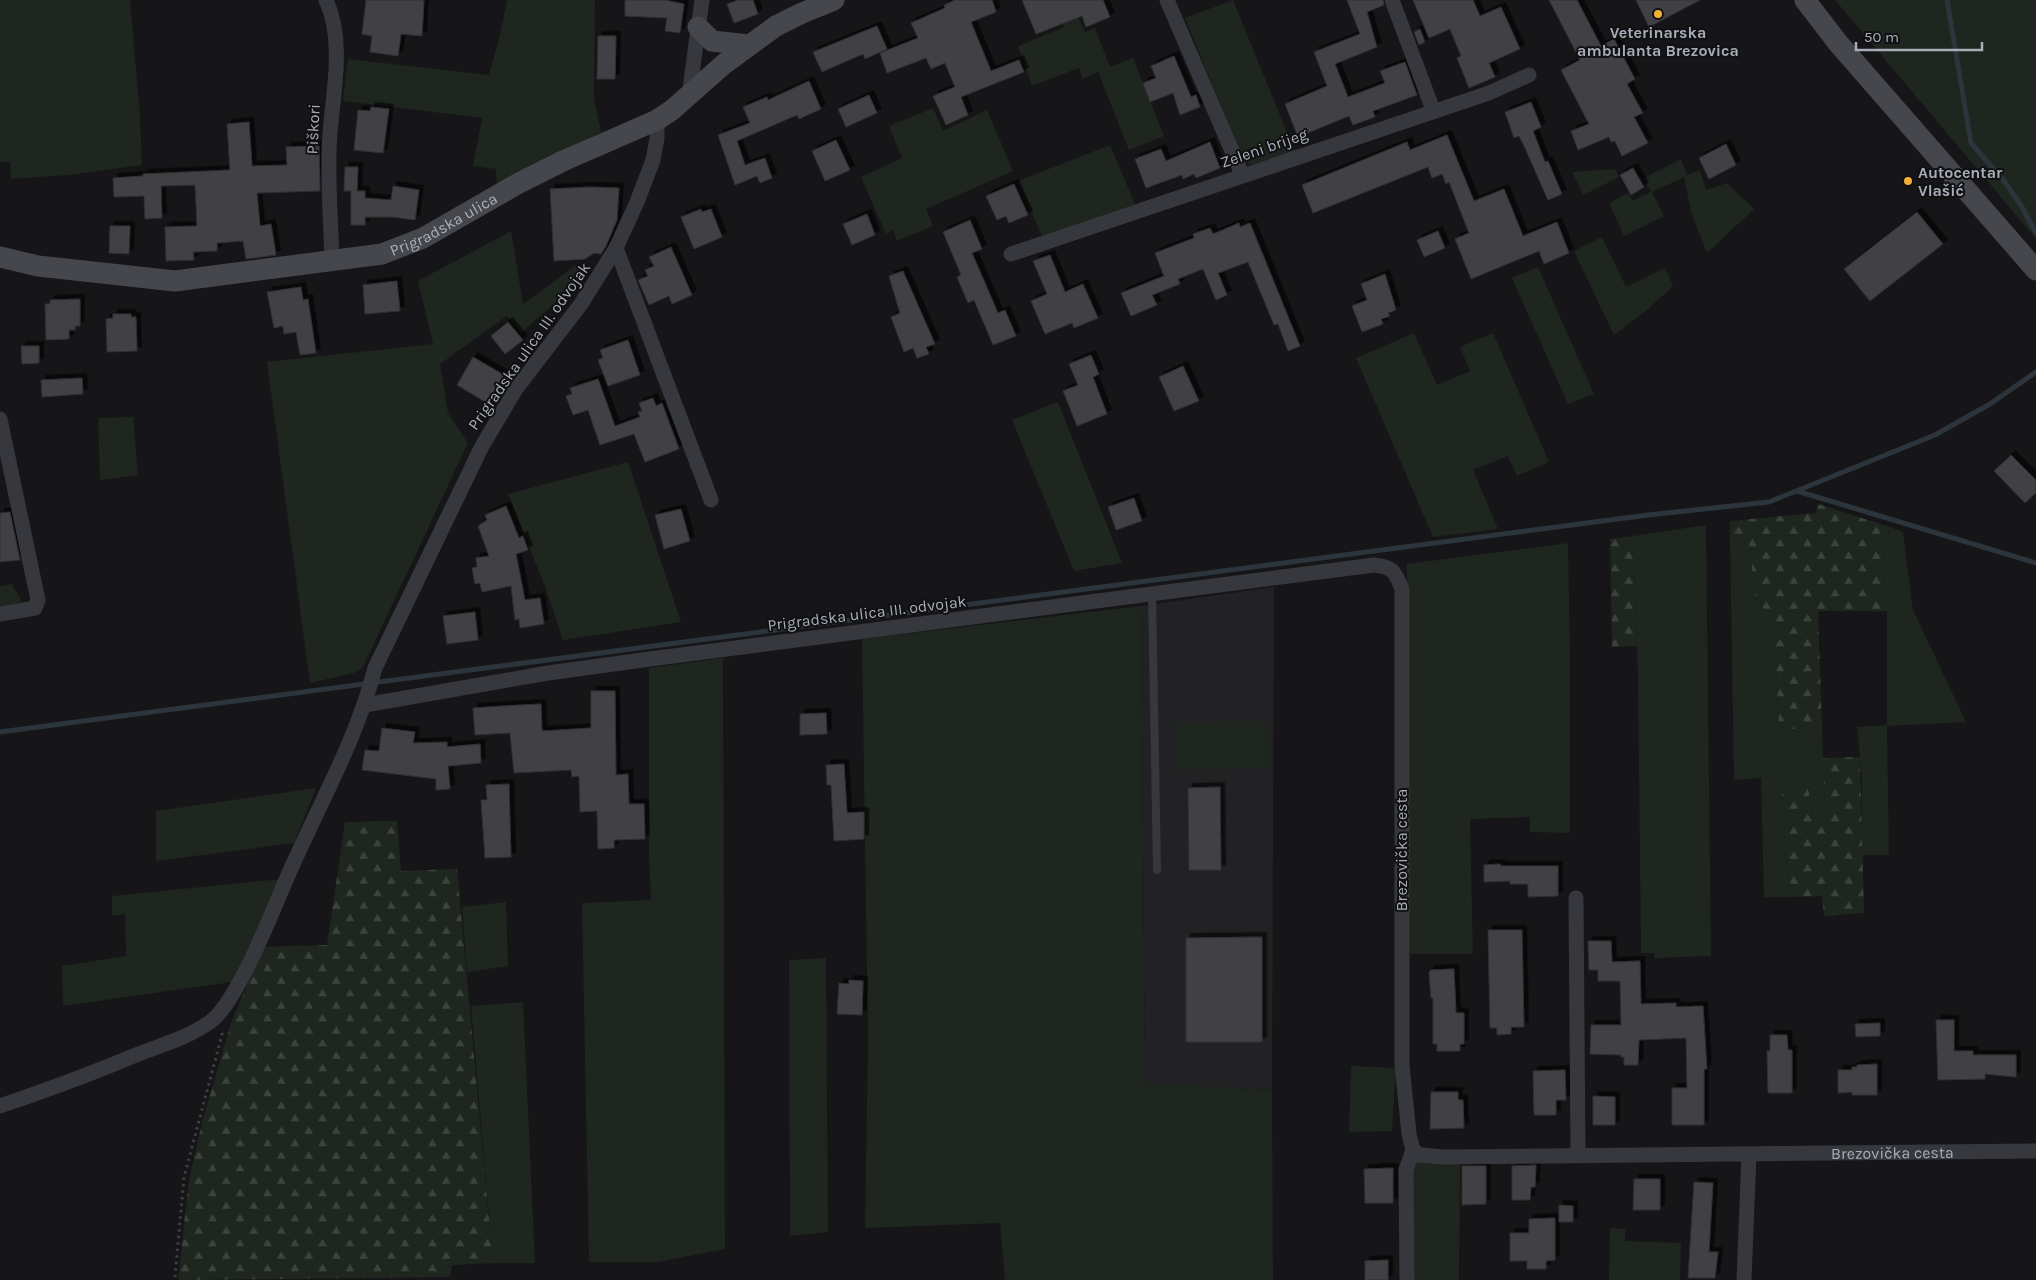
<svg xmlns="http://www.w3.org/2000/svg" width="2036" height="1280" font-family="Karla,sans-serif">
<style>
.built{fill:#222225}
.green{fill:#1e261f}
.forest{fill:url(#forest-firs)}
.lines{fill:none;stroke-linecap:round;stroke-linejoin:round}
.stream{stroke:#2c353c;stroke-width:5}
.building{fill:#404145;stroke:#303034;filter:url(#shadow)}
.path{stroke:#3d3f44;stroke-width:3;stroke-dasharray:2.5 4;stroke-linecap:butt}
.service{stroke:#37383d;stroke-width:8}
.minor{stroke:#37383d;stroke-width:15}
.secondary{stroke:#45474d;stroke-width:21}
.poi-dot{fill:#f2b134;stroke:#111113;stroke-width:2}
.labels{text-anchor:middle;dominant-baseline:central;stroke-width:4;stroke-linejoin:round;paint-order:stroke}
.poi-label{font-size:16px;font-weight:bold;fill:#a8adb8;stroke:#111113}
.street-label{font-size:16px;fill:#a8adb8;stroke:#111113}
</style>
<defs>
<pattern id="forest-firs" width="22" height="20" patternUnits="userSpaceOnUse" patternTransform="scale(1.25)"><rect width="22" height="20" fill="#1e261f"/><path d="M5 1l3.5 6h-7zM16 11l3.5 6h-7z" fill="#3c433d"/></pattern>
<filter id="shadow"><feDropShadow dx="4.5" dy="-4.5" stdDeviation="0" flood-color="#0009"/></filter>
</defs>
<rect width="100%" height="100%" fill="#161618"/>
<path class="built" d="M1274 587 1272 1090 1145 1083 1141 606Z"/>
<g class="green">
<path d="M0 0H130L140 116 142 165 68 175 11 179 10 162H0Z"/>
<path d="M507 0H595L594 99 601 132 497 185 496 169 473 166 482 118 343 101 348 59 489 75 501 31Z"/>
<path d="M1233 0 1295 152 1249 165 1240 153 1185 18Z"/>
<path d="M1835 0H2036V239Z"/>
<path d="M1076 13 1085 32 1095 28 1110 67 1133 58 1164 136 1129 150 1098 72 1083 79 1079 68 1032 86 1018 46 1064 27 1061 19Z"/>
<path d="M933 108 943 131 987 110 1013 171 926 209 933 226 897 241 893 230 886 234 861 177 902 158 889 126Z"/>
<path d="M1110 145 1135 204 1042 236 1018 181Z"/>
<path d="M1681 159 1687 175 1700 170 1706 190 1727 183 1754 209 1707 253 1691 212 1684 177 1652 192 1664 216 1624 236 1609 203 1628 193 1632 201 1651 192 1644 178Z"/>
<path d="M1615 169 1619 177 1583 195 1572 172Z"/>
<path d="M511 231 523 304 575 266 584 277 521 333 507 316 440 364 448 413 468 443 363 667 354 673 310 683 267 362 433 344 418 281Z"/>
<path d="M1602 237 1626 287 1665 268 1673 286 1646 311 1614 335 1574 251Z"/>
<path d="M1538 267 1594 394 1568 404 1512 278Z"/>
<path d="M1414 333 1437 385 1470 371 1460 347 1493 333 1549 462 1517 476 1508 456 1473 470 1498 529 1433 537 1356 358Z"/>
<path d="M1058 402 1122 563 1074 571 1012 420Z"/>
<path d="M133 417 138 475 100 480 98 418Z"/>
<path d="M628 462 681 622 563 640 546 589 508 494Z"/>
<path d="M1706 525 1711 956 1654 958V953H1641L1638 677 1633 536Z"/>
<path d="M1890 527 1903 532 1913 610 1966 722 1887 726 1889 855H1862V778L1857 727 1887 725V611L1883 553Z"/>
<path d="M1730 541 1749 543 1756 602 1774 618 1779 730 1822 727 1825 817H1812L1808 786 1782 785 1785 849 1791 897H1764L1761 778 1734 780Z"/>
<path d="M1568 543 1570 655V833L1530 832V817L1470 819 1473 954H1407V564Z"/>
<path d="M12 584 22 602 0 608V586Z"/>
<path d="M1141 606 1145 1083 1272 1090 1273 1280H1005L1000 1223 865 1228 868 1041 862 639Z"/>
<path d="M723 658 725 1249 658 1262H589L582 903 651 900 649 858V668Z"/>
<path d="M1268 721 1269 767 1176 770 1175 723Z"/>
<path d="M316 788 294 843 156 861V811Z"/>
<path d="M281 879 232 982 63 1006 62 966 126 956 125 914 112 916V896Z"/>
<path d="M506 902 508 966 467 972 462 907Z"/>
<path d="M826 958 828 1232 790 1236 789 960Z"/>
<path d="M523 1002 535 1263H493L471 1006Z"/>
<path d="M1351 1066 1396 1068 1392 1131 1349 1132Z"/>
<path d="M1460 1160 1459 1280H1413L1412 1173 1416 1161Z"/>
<path d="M1610 1228 1625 1229V1241L1681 1243 1680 1280H1609Z"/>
</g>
<g class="forest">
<path d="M1818 504 1890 527 1883 554 1887 611H1818L1822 727 1779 730 1774 618 1756 602 1749 544 1730 541V521L1816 513Z"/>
<path d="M1633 536 1637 646 1612 647 1610 539Z"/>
<path d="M1860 757 1864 913 1824 916 1822 896 1791 897 1785 849 1782 785 1808 786 1812 817H1825L1823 758Z"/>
<path d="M397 821 401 871 457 869 493 1263 452 1265 450 1277 178 1280 189 1179 203 1119 231 1023 263 947 327 945 345 822Z"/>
</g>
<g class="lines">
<g class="stream">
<path d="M1947 0 1971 143 2005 182 2022 207 2036 233"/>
<path d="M1797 491 2036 563"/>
<path d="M0 732 1648 515 1769 502 1935 435 1990 404 2036 372"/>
</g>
</g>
<g class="building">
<path d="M366 0H424L422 36 401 34 398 56 370 52 372 36 362 34Z"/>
<path d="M625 0H665L684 4 680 33 665 31 667 18 625 16Z"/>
<path d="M738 0H753L758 14 734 23 727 4Z"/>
<path d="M955 0H992L996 12 971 22 991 71 1019 60 1024 72 961 97 968 115 946 125 933 96 955 87 945 63 931 69 926 58 887 73 880 53 918 38 911 23 945 8 944 5Z"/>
<path d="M1022 0H1103L1110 17 1086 27 1082 16 1036 34Z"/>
<path d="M1347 0H1383L1384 5 1367 12 1377 47 1335 64 1348 97 1385 83 1380 71 1405 62 1417 95 1373 111 1375 117 1353 125 1349 116 1298 137 1285 104 1327 86 1314 52 1360 34Z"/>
<path d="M1413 0H1473L1480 16 1501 7 1520 49 1489 63 1495 77 1469 88 1457 58 1461 56 1450 29 1429 38Z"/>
<path d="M1549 0H1577L1601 46 1614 39 1635 79 1627 84 1643 113 1634 117 1648 143 1622 156 1615 141 1611 142 1609 137 1578 150 1571 131 1589 124 1561 70 1580 60Z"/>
<path d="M1636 0H1700L1649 27Z"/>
<path d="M877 26 887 49 865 59 863 54 822 72 813 52Z"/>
<path d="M1420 29 1425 42 1419 45 1414 32Z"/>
<path d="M598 36H616L615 79H597Z"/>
<path d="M1174 56 1191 97 1196 95 1200 107 1180 115 1173 93 1150 102 1143 83 1156 78 1151 66Z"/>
<path d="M809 81 821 109 799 119 797 115 737 141 745 165 765 158 772 178 760 183 757 176 735 185 718 135 750 123 743 107 767 97 768 100Z"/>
<path d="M869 95 877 113 846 127 838 109Z"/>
<path d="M1531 102 1541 127 1533 131 1545 162 1548 161 1562 194 1548 200 1525 148 1519 136 1514 138 1505 112Z"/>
<path d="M371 107 389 109 383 153 354 150 358 110 370 111Z"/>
<path d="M249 122 252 166 287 165 286 147 319 146 320 191 257 193 260 226 271 224 276 255 246 259 243 241 217 243V251L193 252 194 260 166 261 165 227 197 226 195 185 161 186 162 218 145 219 144 196 114 197 113 178 143 176V174L230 170 227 124Z"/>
<path d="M1447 135 1474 201 1504 189 1523 236 1557 222 1569 253 1544 264 1539 251 1471 279 1455 239 1469 233 1449 182 1446 184 1442 174 1432 178 1428 167 1313 213 1302 185 1407 142 1410 150Z"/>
<path d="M836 140 850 170 825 181 812 151Z"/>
<path d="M1210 142 1220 168 1196 178 1194 174 1183 179 1182 175 1146 188 1135 159 1161 149 1166 161Z"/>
<path d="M1726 144 1736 165 1709 179 1699 158Z"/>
<path d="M345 167H358L357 191H365V198L391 200 393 186 419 190 415 220 392 217H365V225H351V191H344Z"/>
<path d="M1633 168 1644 187 1631 195 1620 175Z"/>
<path d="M1014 184 1028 215 1009 223 1006 216 997 220 986 196Z"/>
<path d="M590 187 619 188 617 220 606 246 601 254 594 253 585 259 554 261 550 189Z"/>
<path d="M701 209 702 212 711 209 722 237 694 249 681 217Z"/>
<path d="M1917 212 1943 244 1870 301 1844 269Z"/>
<path d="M867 214 875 235 852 245 843 224Z"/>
<path d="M970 220 982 249 972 253 998 313 1005 310 1016 336 993 345 974 300 968 303 957 277 961 275 943 232Z"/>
<path d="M1239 223 1240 227 1250 223 1300 346 1288 351 1278 324 1274 325 1248 262 1218 273 1227 295 1216 300 1203 269 1178 279 1180 284 1152 295 1157 305 1131 316 1121 293 1164 276 1155 253 1194 238 1193 234 1210 228 1213 234Z"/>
<path d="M110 226H130L129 254 109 253Z"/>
<path d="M1438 231 1445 248 1424 257 1417 240Z"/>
<path d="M671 247 692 295 672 304 669 296 649 305 638 280 648 276 645 270 654 266 649 257Z"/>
<path d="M1050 255 1065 292 1083 284 1098 318 1074 328 1072 323 1045 334 1031 301 1047 294 1033 261Z"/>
<path d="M903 271 935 344 926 347 929 354 917 358 913 348 904 352 891 317 900 313 889 276Z"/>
<path d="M1385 274 1396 310 1388 313 1390 316 1381 319 1383 324 1362 332 1352 306 1367 300 1361 284Z"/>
<path d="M397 281 400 311 365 314 363 285Z"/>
<path d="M301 287 303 300 308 299 316 353 300 355 296 332 284 334 283 326 274 328 267 292Z"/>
<path d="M80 299V326H75V330H69V339L46 340 45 304H50V300Z"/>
<path d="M113 314H131V317H136L137 351 107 352 106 319 113 318Z"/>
<path d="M508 322 523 340 505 354 491 336Z"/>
<path d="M628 340 640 375 608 386 598 360 603 358 600 350Z"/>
<path d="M21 346H39V363L22 364Z"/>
<path d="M1091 355 1099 374 1093 377 1107 414 1077 426 1063 391 1078 385 1069 364Z"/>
<path d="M473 357 504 375 487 403 457 385Z"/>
<path d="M1183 366 1199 401 1174 411 1159 377Z"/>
<path d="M82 378 83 394 42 397 41 380Z"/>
<path d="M598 379 615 426 640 417 638 412 642 411 639 403 653 398 656 406 662 403 679 449 645 462 634 434 600 445 588 410 573 415 566 396 572 394 570 388Z"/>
<path d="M2011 455 2036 480V493L2025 503 1994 471Z"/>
<path d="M1134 498 1142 521 1116 530 1108 507Z"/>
<path d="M506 506 519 538 523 536 528 550 516 554 525 600 540 598 544 624 520 628 519 619 515 620 511 586 482 592 480 583 475 584 472 568 477 567 476 558 489 556 478 526 487 520 485 515Z"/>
<path d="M681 509 690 541 664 549 655 515Z"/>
<path d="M10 512 20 560 0 562V513Z"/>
<path d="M475 612 478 640 447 644 443 616Z"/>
<path d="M591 691H615L616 775 628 774 629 804H644L645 839 614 840V848L598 849 597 811 580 812 579 776 572 777 571 770 514 773 510 733 475 735 473 708 503 706 541 704 542 731 591 728Z"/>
<path d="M826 713 827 734 800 735V714Z"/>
<path d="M382 728 415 732 413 743 447 742V747L480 744 481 763 448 766 450 789 436 790V779L362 770 365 750 379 751Z"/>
<path d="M844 764 847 813 864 812V839L834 841 831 785H827L826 765Z"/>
<path d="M509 784 511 857 485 858 481 800H487L486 785Z"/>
<path d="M1220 787 1221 870H1189L1188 788Z"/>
<path d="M1500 864 1501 866H1558V896L1528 897V884H1510V881L1484 882V865Z"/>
<path d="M1488 930H1522L1524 1027H1511V1034L1497 1035V1028H1490Z"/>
<path d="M1262 937V1042H1186V938Z"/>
<path d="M1588 941H1611L1612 962 1640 961 1641 1004 1676 1003V1007L1703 1006 1707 1069H1704V1125H1672V1088H1687L1686 1038 1639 1040 1638 1065H1624V1057H1621V1055L1590 1054 1591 1025H1621L1620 981H1598V970H1589Z"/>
<path d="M1454 969 1456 1013H1464V1044H1460V1051H1437V1044H1433V998H1431L1429 972 1431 970Z"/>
<path d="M849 980 863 981 862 1015 837 1014 839 983 849 984Z"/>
<path d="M1936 1020H1954V1051H1973V1055H2016V1077L1985 1074V1079L1938 1080Z"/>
<path d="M1880 1023V1036L1856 1037 1855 1024Z"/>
<path d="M1770 1035H1787L1788 1050H1792V1093H1768L1767 1051H1770Z"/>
<path d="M1877 1064V1095H1852V1092L1838 1093V1070H1852V1067H1857V1065Z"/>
<path d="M1565 1070 1566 1100H1556V1115H1534L1533 1071Z"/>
<path d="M1431 1092H1458V1100H1463L1464 1128 1430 1129Z"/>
<path d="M1593 1096 1615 1097V1125H1593Z"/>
<path d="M1536 1165 1535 1187H1531L1530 1200H1512V1166Z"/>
<path d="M1462 1166H1486V1204L1462 1205Z"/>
<path d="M1393 1168V1203H1365L1364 1169Z"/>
<path d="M1634 1179H1660V1210H1633Z"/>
<path d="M1694 1182 1713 1183 1709 1252H1718L1715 1278H1688Z"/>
<path d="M1559 1205 1573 1206V1222H1559Z"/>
<path d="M1555 1218V1260L1546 1261V1269H1527V1261H1510V1233H1529V1219Z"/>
<path d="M1388 1260V1280H1365V1261Z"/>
</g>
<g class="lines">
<path class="path" d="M175 1277 184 1177 223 1031"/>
<path class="service" d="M1152 594 1157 870"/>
<g class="minor">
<path d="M326 0C347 46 330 103 329 151 328 188 331 225 332 262"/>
<path d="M1167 0 1242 174"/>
<path d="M1392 0 1433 110"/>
<path d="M689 96 702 0"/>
<path d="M616 248 711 500"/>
<path d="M1011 254 1489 93 1529 75"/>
<path d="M0 419 38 600 35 608 0 614"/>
<path id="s1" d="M365 705 548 673 650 659 1374 565C1394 567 1395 572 1402 589V1065L1409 1134 1413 1150 1420 1155 1444 1157 2036 1151"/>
<path d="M1576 898 1578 1155"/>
<path d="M0 1106C44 1091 88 1075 131 1057 158 1046 186 1039 210 1022 237 1003 272 912 286 880 316 810 356 742 375 668L482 446 516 389 581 304 616 248 637 202 653 160 657 138V120"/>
<path d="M1407 1280 1406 1170 1413 1150"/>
<path d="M1744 1280 1749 1154"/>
</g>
<g class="secondary">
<path d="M1805 0 1838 43 2036 270"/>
<path d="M698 27 712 41 749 45"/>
<path id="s2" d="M0 257 38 266 175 281 382 254 423 238 519 183 563 161 657 120 672 110 724 64 776 26 802 13 834 0"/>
</g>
</g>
<g class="poi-dot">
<circle cx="1658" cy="14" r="5"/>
<circle cx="1908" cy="181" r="5"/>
</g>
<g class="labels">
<g class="poi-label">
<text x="1658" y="32">Veterinarska<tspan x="1658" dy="18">ambulanta Brezovica</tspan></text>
<text x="1918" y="172" text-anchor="start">Autocentar<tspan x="1918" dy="18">Vlašić</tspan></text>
</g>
<g class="street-label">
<text transform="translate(313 129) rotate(-87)">Piškori</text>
<text transform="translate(1264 148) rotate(-19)">Zeleni brijeg</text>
<text stroke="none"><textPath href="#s2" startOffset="454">Prigradska ulica</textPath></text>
<text transform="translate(529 346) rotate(-55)">Prigradska ulica III. odvojak</text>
<text transform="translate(867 613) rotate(-7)">Prigradska ulica III. odvojak</text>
<text transform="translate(1401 850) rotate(-90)">Brezovička cesta</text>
<text stroke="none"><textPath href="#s1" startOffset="2102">Brezovička cesta</textPath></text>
</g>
</g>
<path d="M1856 42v8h126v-8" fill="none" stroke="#a8adb8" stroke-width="2.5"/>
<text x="1864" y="42" font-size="15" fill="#a8adb8" stroke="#111113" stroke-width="4" paint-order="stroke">50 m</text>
</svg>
